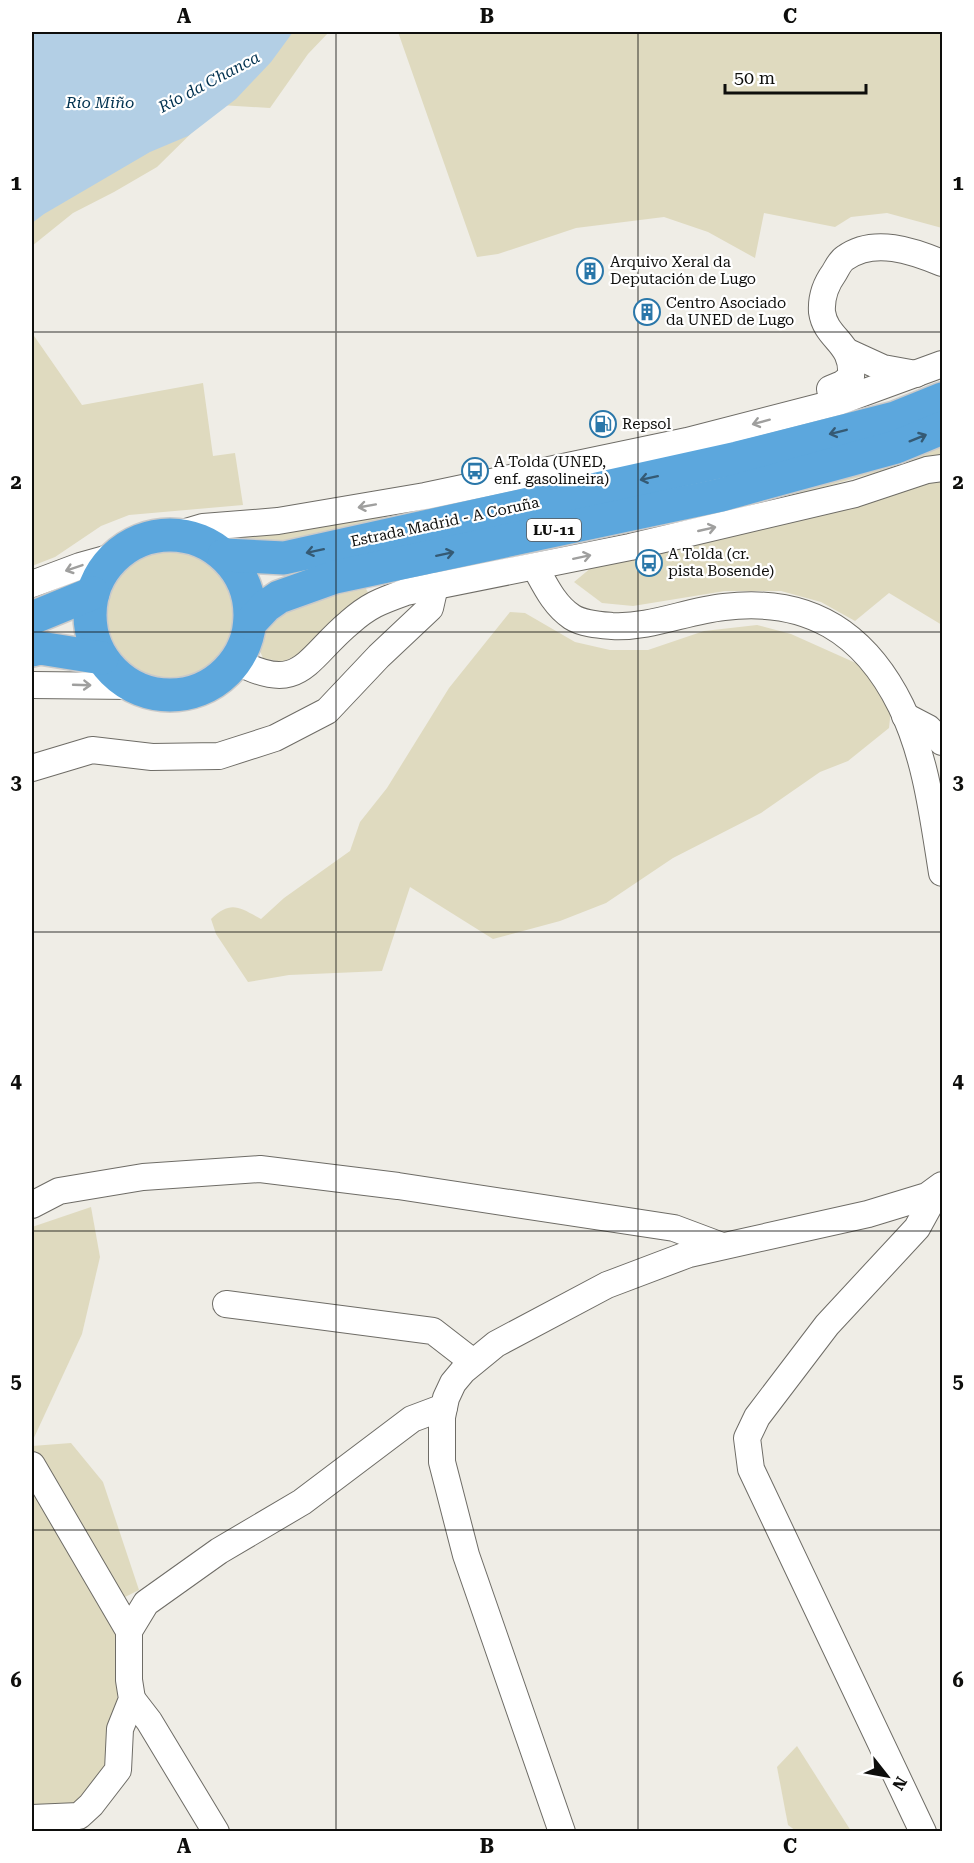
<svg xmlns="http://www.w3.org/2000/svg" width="974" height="1863" font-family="'Roboto Serif',serif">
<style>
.green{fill:#dfdabf}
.water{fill:#b3cfe5}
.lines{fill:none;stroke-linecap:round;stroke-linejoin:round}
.minor-casing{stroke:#6e6c66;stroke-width:28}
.highway-casing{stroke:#cacaca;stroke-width:36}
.minor{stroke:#fff;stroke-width:26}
.highway{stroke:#5ca7dd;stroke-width:33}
.oneway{stroke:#9f9f9e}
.oneway2{stroke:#355a74}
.grid{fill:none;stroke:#0e0e0c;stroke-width:1.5;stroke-opacity:0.55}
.labels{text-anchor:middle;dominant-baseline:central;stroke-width:4.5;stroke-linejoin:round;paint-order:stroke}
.shield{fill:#fff;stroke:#565655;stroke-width:1.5}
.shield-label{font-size:14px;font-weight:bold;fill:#0e0e0c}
.poi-label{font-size:15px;fill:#0e0e0c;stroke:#fff;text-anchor:start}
.street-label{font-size:15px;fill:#0e0e0c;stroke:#fff}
.water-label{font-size:16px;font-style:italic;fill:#00314f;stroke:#fff}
.neatline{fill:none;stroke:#0e0e0c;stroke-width:2}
.grid-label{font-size:20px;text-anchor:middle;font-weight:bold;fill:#0e0e0c}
</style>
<rect width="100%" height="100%" fill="#efede6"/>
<g class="green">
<path d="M253 32H329L308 54 270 108 220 105 157 167 114 192 73 213 32 246V189Z"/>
<path d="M398 32H942V228L887 213 851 217 835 227 764 213 755 258 708 232 664 217 576 228 498 254 477 257Z"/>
<path d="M32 333 82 405 203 383 213 456 235 453 243 505 129 515 101 526 55 557 32 566Z"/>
<path d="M886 398 787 430 579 479 440 506 317 536 274 543 233 537Z"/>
<path d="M942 441V454L745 509 590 545 586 537Z"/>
<path d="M942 475V625L889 593 855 621 821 602 781 591H725L633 606 602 603 574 582 592 567Z"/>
<circle cx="169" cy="615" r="67"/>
<path d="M364 584 368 593 335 617 304 652 282 662 263 658 258 647 271 617 293 601Z"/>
<path d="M510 612 525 613 575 642 610 650H648L704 631 757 625 791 634 867 668 891 709 889 728 848 761 820 772 761 813 673 858 606 903 560 921 493 939 410 887 382 971 289 975 248 982 216 934 211 919C231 900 239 907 261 919L284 898 350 851 360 822 387 788 449 688Z"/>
<path d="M91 1207 100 1257 82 1334 32 1442V1227Z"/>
<path d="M71 1443 103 1482 139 1590 111 1604 116 1627 118 1725 100 1788 54 1821 32 1819V1446Z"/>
<path d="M797 1746 851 1831H796L788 1825 777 1767Z"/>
</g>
<path class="water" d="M32 32H293L271 62 236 99 188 136 150 152 44 214 32 223Z"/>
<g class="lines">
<defs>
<g id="minor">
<path d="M848 352 883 368 916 374"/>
<path d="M836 399 830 389 842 384 851 377C854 342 826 340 822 312 821 297 826 284 834 273 837 268 840 261 845 258 874 237 913 251 942 263"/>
<path d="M176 535 203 527 278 521 425 496 687 441 838 402 942 364"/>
<path d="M535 567C545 585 554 605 572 617 583 624 600 625 612 626 651 628 686 611 724 607 807 597 864 631 901 706 926 757 933 817 942 873"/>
<path d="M32 584 80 566 116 556"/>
<path d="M236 661C300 696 306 659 349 623 369 605 381 601 406 592L630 547 855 494 927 470 942 468"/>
<path d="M32 685 132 686"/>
<path d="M905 716 928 728 942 742"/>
<path d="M32 768 92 750 152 757 219 756 275 738 327 711 379 656 430 608 435 586"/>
<path d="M32 1205 59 1191 143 1177 260 1169 398 1186 674 1228 722 1246"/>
<path d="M226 1304 433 1331 473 1362"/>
<path d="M32 1465 129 1631"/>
<path d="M132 1699 149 1721 216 1832"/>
<path d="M32 1818 79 1816 91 1805 118 1770 120 1729 132 1699 129 1680V1631L146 1603 219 1551 302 1502 412 1419 444 1407"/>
<path d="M562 1832 466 1555 442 1462V1417L446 1398 453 1383 463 1371 496 1344 607 1285 689 1254 868 1214 927 1196 942 1185"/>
<path d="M923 1832 751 1469 747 1438 757 1417 827 1325 917 1228 939 1188"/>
</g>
<g id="highway">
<circle cx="170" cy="615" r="80"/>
<path d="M224 555 284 558 737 458 895 418 942 399"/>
<path d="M32 618 93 593"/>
<path d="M250 623 266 606 279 597 335 577 721 495 896 447 942 428"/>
<path d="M32 650 40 648 102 658"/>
</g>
</defs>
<use href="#minor" class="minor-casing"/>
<use href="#highway" class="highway-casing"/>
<use href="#minor" class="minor"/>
<use href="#highway" class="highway"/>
</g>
<defs><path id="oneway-shaft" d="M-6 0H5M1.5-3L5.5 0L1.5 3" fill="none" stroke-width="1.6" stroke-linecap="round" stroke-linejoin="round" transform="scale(1.5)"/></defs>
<g class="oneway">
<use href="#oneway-shaft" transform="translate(761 422) rotate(165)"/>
<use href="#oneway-shaft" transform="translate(367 506) rotate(170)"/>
<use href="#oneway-shaft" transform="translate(707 529) rotate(-13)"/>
<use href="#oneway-shaft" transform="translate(582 557) rotate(-12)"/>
<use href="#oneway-shaft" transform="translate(74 568) rotate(161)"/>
<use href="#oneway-shaft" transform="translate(82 685) rotate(2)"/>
</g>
<g class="oneway2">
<use href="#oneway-shaft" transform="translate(838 432) rotate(166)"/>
<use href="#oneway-shaft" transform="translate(918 438) rotate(-22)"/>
<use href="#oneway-shaft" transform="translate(649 478) rotate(168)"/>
<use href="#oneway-shaft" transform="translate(315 551) rotate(168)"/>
<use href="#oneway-shaft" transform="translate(445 554) rotate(-12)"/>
</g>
<path class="grid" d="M336 32V1832M638 32V1832M32 332H942M32 632H942M32 932H942M32 1231H942M32 1530H942"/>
<defs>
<symbol id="building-ring" viewBox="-11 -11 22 22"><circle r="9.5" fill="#fff" stroke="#2a77a9" stroke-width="1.5"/><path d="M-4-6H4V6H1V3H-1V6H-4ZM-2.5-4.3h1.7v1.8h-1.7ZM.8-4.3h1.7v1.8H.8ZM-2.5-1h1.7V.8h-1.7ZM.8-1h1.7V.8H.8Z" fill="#2a77a9"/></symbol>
<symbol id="fuel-ring" viewBox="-11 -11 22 22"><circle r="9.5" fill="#fff" stroke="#2a77a9" stroke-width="1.5"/><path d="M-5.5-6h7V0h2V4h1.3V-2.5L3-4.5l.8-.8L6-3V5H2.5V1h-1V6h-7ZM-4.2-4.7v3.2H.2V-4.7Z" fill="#2a77a9"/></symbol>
<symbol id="bus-ring" viewBox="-11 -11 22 22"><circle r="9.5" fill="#fff" stroke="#2a77a9" stroke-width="1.5"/><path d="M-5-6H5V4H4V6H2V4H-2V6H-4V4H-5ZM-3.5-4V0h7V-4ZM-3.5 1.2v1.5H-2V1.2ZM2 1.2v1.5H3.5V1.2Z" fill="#2a77a9"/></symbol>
</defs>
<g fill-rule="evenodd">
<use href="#building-ring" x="575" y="256" width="30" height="30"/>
<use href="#building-ring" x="632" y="297" width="30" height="30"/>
<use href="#fuel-ring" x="588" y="409" width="30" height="30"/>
<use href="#bus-ring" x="460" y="456" width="30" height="30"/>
<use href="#bus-ring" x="634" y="548" width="30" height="30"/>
</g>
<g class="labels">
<rect class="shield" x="527" y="519" width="54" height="22" rx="4.5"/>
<g class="shield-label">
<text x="554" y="530">LU-11</text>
</g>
<g class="poi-label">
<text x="610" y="262">Arquivo Xeral da<tspan x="610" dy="17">Deputación de Lugo</tspan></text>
<text x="666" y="303">Centro Asociado<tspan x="666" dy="17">da UNED de Lugo</tspan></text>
<text x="622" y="424">Repsol</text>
<text x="494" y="462">A Tolda (UNED,<tspan x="494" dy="17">enf. gasolineira)</tspan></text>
<text x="668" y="554">A Tolda (cr.<tspan x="668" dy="17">pista Bosende)</tspan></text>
</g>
<g class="street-label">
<text transform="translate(445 522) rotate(-12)">Estrada Madrid - A Coruña</text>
</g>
<g class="water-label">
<text transform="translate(209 82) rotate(-28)">Río da Chanca</text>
<text x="100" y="102">Río Miño</text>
</g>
</g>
<rect width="974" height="1863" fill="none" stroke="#ffffff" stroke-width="66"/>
<g transform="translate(887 1776) rotate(121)" stroke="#ffffff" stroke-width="4.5" paint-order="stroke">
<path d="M0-4.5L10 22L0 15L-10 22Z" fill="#0e0e0c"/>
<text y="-9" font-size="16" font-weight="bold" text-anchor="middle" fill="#0e0e0c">N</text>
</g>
<path d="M725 84v9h141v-9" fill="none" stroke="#0e0e0c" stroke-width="3"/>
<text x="734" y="84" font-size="18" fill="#0e0e0c" stroke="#ffffff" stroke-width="4.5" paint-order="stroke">50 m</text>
<rect x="33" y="33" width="908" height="1797" class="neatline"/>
<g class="grid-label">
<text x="184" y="23">A</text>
<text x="487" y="23">B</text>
<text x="790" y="23">C</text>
<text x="16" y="190">1</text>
<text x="958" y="190">1</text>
<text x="16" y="489">2</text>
<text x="958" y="489">2</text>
<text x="16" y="789">3</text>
<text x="958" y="789">3</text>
<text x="16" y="1088">4</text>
<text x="958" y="1088">4</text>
<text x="16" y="1388">5</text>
<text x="958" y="1388">5</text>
<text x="16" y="1687">6</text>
<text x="958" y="1687">6</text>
<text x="184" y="1853">A</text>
<text x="487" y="1853">B</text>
<text x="790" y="1853">C</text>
</g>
</svg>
